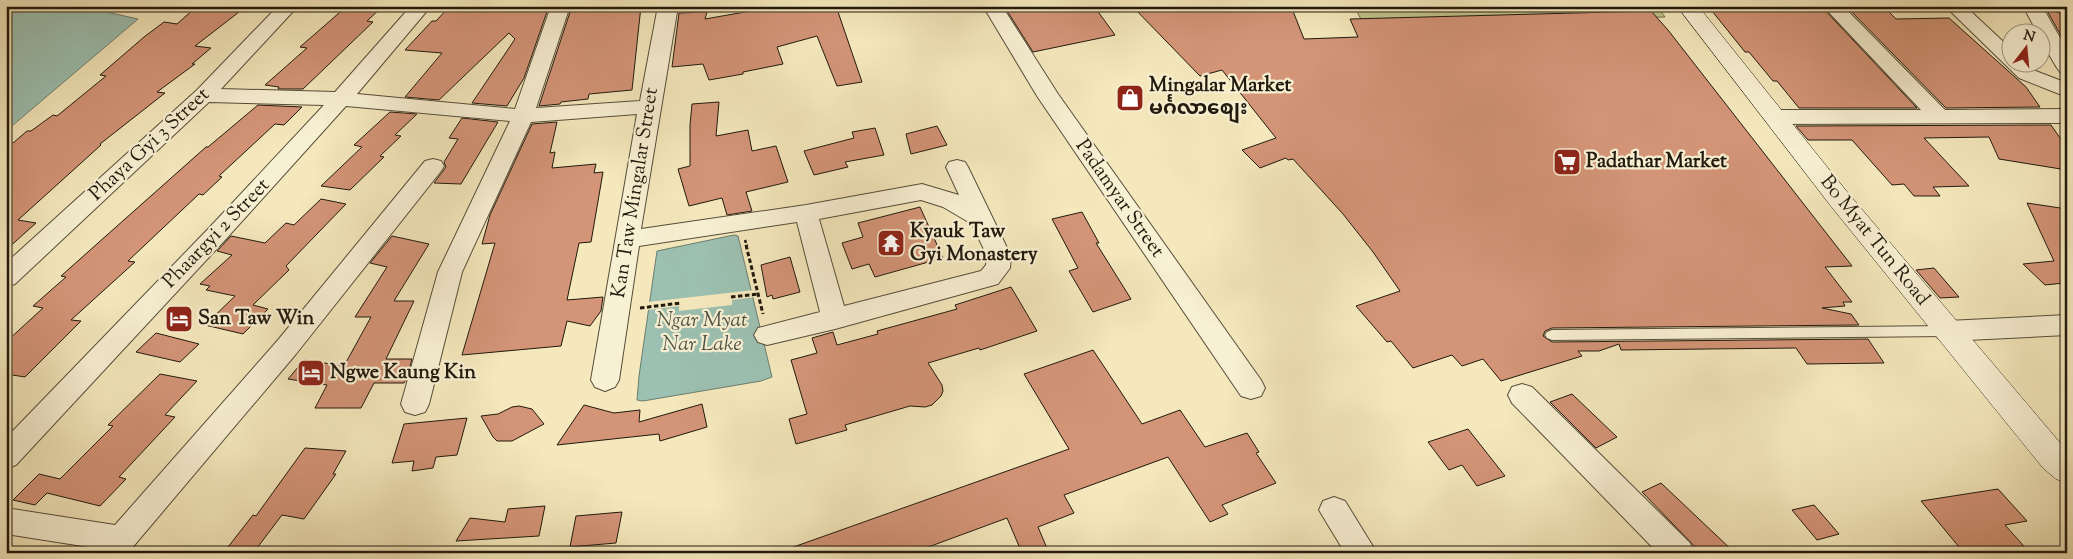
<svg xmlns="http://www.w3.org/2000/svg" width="2073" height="559" font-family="'Sorts Mill Goudy','Noto Sans Myanmar',serif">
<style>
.green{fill:#c1c48c;stroke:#716e4c}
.water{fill:#9cc0b1;stroke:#6b7d6f}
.pier{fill:#f4e8bc}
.building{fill:#d39477;stroke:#21190d}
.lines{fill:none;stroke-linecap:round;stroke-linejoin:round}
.lane-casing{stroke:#564d39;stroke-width:2}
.street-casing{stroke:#564d39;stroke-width:2}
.secondary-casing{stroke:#21190d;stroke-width:1}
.path-far1{stroke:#21190d;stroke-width:2.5;stroke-dasharray:3 2;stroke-linecap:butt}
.path{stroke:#21190d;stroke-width:3;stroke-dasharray:4.5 2.5;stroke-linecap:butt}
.lane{fill:#f8f0d3;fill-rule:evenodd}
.street{fill:#f8f0d3;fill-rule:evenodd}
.secondary{fill:#f8f0d3;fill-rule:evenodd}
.labels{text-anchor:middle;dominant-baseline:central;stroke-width:4.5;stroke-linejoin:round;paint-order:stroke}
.poi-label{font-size:20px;font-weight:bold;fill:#21190d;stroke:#f8f0d3;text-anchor:start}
.street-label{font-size:20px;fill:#21190d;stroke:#f8f0d3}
.water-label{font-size:21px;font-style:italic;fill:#4c5346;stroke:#f8f0d3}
</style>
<rect width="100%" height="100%" fill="#f4e8bc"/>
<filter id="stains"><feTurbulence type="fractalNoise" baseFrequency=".004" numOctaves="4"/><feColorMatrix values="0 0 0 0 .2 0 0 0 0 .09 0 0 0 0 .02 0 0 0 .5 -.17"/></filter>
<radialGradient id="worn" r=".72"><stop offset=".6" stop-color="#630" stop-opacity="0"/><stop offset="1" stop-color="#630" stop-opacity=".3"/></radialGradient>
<path class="green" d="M1354 6H1657L1665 17 1363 23Z"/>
<g class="water">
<path d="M79 6 138 19 6 131V10Z"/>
<path d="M734 235 738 236 772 377 761 381 643 401 637 400 639 376 657 251Z"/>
</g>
<path class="pier" d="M754 290 755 297 732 300V305L679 311V306L647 310 648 302Z"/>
<g class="building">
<path d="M347 6H383L367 21 373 22 303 89H278L279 87 265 85 307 48 300 47Z"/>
<path d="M450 6 483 8 485 6H549L524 78 507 106 472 103 515 39 509 33 439 100 405 97 442 53 405 50 432 21H436Z"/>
<path d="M572 6H641L632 90 589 94 588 99 561 102 560 104 539 106Z"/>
<path d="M779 6H836L862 82 837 86 817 36 777 47 783 64 743 72V74L709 80 703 64 672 67 679 13 707 12 705 19Z"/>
<path d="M1004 6H1030L1032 10 1054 6H1094L1115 35 1033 52Z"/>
<path d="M1132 6H1291L1304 39 1358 37 1350 19 1651 11 1668 30 1852 266 1825 267 1852 302H1843L1845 306 1822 308 1851 314 1859 325 1552 328 1545 331 1543 336 1552 342 1868 339 1884 363 1807 364 1796 348 1621 350 1619 344 1599 351H1578L1582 356 1501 381 1483 359 1462 366 1452 355 1413 368 1391 341 1387 342 1356 306 1400 291 1373 252 1343 214 1293 159 1288 160 1286 158 1260 168 1242 150 1276 138 1222 70 1200 76Z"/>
<path d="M1708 6H1821L1917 108H1799L1777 81H1773L1749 52H1745Z"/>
<path d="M1846 6H1883L1896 19 1949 18 2026 87 2040 107 1946 108Z"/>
<path d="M195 8 239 12 195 46 211 48 192 64H195L157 92 165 93 100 144 101 145 18 220 36 223 6 250V142L13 143 27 131H31L53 115 57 116 106 76 100 75 144 37 164 22 177 24Z"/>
<path d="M2046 9 2067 15V46Z"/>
<path d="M719 102 716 136 748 130 752 151 776 146 788 182 746 192 752 211 727 215 722 198 689 206 678 169 690 166V125L692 104Z"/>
<path d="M258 105 302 107 284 125 275 124 219 176 222 177 203 195 199 194 128 261 135 262 71 320 81 321 25 377 6 374V342L43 308 33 306 66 277 61 276 107 235 206 147H208Z"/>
<path d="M390 112 417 114 395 135 401 136 380 156 384 157 350 190 321 186 362 147 354 145Z"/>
<path d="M462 118 498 122 461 184 434 183 446 167 444 162 458 139 449 138Z"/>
<path d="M557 122 550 153 555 152 552 168 596 164 594 173 603 172 591 242 579 243 567 300 603 297 601 311 590 326 567 321 561 346 462 355 495 243 482 244 490 215 532 124Z"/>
<path d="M2051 125 2067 148V170L1999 159 1989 137 1924 138 1969 186 1933 187 1940 196H1914L1904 184 1892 185 1852 140H1808L1796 126Z"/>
<path d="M937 126 947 145 911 154 906 134Z"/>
<path d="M875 128 884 155 845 162 848 167 814 175 804 151 854 138 852 132Z"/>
<path d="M321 199 346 204 286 266 289 270 253 305 268 309 243 334 205 325 235 296 206 290 210 286 200 284 232 255 217 251 231 236 265 243 286 223 294 225Z"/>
<path d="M2027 203 2067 209V290L2064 283 2045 285 2023 264 2054 261Z"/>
<path d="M920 207 943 258 875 277 869 264 852 269 842 243 863 237 858 223Z"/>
<path d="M1082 212 1099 243H1096L1131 299 1093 312 1069 271 1078 268 1052 219Z"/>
<path d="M392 236 429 244 394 301H414L386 359H412L406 380 404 383H374L361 408H315L327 385 288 379 304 360 344 366 371 317H355L387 267 370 263Z"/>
<path d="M790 257 800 292 773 299 772 295 767 297 761 265Z"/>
<path d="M1934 268 1959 297 1940 298 1916 270Z"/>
<path d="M1011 287 1037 331 980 350 979 348 928 363 942 385 943 391 941 396 932 405 925 407 910 406 845 425 847 430 796 444 789 419 807 414 791 360 817 353 812 338 833 332 837 345 878 334 877 331 957 309 955 305Z"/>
<path d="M156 333 199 344 180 362 136 352Z"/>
<path d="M1093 350 1142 424 1180 410 1205 447 1247 433 1259 452 1256 453 1276 483 1222 505 1228 514 1210 522 1168 457 1064 495 1074 513 1038 527 1049 553H1022L1007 518 912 553H786L785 550 1069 449 1024 374Z"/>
<path d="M160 374 197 381 165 415 175 417 119 477 126 479 100 506 47 493 35 505 13 500 39 474 60 479 113 426 108 425Z"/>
<path d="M1572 394 1617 437 1596 448 1550 402Z"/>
<path d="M702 404 707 427 660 441 659 434 557 445 584 405 614 413 640 410 639 422Z"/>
<path d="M519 406 532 409 544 424 512 441H497L493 437 481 416 498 414 512 407Z"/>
<path d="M467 418 457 455 436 457 433 468 412 471 414 461 392 463 404 424Z"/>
<path d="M1468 429 1505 476 1477 486 1462 465 1449 470 1428 442Z"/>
<path d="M305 448 346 451 333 474H336L304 519 282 515 254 552 228 547 253 515 256 516Z"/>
<path d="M1661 483 1735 553H1701L1642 492Z"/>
<path d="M1998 489 2027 521 2005 525 2030 553H1964L1921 501Z"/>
<path d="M1814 505 1839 534 1817 540 1792 510Z"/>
<path d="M545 506 539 536 456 541 470 518 505 522 508 509Z"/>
<path d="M622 512 616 543 570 547 576 516Z"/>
</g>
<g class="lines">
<defs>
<path id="lane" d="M1947 326 1952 328 1954 331 1952 334 1947 336 1552 340 1547 338 1545 335 1547 332 1552 330Z"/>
<g id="street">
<path d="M278 6H298L221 89 335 92 411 6H431L357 94 515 109 551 6H570L536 108 640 101 658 6H678L641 229 806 205 922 184 959 195 946 167 949 162 957 160 965 162 968 167 1011 256 1010 268 998 284 835 329 767 345 758 342 754 335 758 328 820 312 797 222 639 246 619 380 615 387 605 391 595 387 591 380 637 114 531 122 462 272 429 404 425 412 415 415 405 412 401 404 438 272 510 121 346 106 225 240 16 465 6 469V438L209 228 324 105 209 102 15 284 6 287V263L197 90ZM921 200 943 207 972 224 987 256 986 265 981 271 844 306 819 219Z"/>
<path d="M983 6H1002L1058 94 1261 380 1265 388 1261 396 1251 399 1241 396 1037 96Z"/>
<path d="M1823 6H1843L1945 110 2067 109V123L1775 124 1767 122 1764 117 1767 112 1775 110H1921Z"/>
<path d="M1945 6H1965L2010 48V62H2026L2033 70 2067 83V97L2019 78Z"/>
<path d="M2023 6H2042L2067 50V74L2060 72 2057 68 2040 39V32H2037Z"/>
<path d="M2053 6H2067V13L2055 10Z"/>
<path d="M433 159 441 161 444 166 441 171 296 354 132 548 121 552 6 534V508L115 525 278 340 425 161Z"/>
<path d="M2067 315V335L1947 341 1938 338 1934 331 1938 324 1947 321Z"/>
<path d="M1522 384 1532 387 1690 543 1694 553H1658L1512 403 1508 395 1512 387Z"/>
<path d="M1334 497 1345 501 1377 553H1345L1319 510 1323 501Z"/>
</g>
<path id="secondary" d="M1677 6H1698L1848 193 2067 451V483L2056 479 2043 468 1830 205Z"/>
</defs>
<use href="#lane" class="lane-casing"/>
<use href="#street" class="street-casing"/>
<use href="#secondary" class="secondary-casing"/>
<path class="path-far1" d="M745 240 747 246"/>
<g class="path">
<path d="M746 245 763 314"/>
<path d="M731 297 759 294"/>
<path d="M640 308 681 303"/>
</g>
<use href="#lane" class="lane"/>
<use href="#street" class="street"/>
<use href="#secondary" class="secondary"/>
</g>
<defs>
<symbol id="shop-square" viewBox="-11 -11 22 22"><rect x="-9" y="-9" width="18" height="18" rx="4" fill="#8f2418" stroke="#f8f0d3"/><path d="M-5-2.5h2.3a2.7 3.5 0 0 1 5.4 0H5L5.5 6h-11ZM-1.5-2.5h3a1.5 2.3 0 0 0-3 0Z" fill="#fff"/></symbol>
<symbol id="supermarket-square" viewBox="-11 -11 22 22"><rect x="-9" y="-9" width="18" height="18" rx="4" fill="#8f2418" stroke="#f8f0d3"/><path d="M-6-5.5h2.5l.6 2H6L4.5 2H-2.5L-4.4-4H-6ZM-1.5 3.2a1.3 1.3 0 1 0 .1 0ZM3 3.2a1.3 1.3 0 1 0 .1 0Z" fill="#fff"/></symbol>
<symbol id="temple-square" viewBox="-11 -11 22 22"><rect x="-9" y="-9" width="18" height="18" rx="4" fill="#8f2418" stroke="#f8f0d3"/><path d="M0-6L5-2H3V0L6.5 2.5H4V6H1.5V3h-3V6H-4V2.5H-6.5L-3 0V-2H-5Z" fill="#fff"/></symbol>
<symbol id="hotel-square" viewBox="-11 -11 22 22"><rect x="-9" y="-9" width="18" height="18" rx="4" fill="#8f2418" stroke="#f8f0d3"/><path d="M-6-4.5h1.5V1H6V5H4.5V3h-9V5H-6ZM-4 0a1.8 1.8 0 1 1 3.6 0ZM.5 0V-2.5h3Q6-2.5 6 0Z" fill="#fff"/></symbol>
</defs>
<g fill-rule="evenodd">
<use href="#shop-square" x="1114" y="82" width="32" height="32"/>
<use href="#supermarket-square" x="1551" y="146" width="32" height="32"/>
<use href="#temple-square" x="875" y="227" width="32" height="32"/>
<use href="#hotel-square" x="163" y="303" width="32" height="32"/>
<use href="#hotel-square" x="295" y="357" width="32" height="32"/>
</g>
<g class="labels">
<g class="poi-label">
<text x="1149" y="86">Mingalar Market<tspan x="1149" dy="23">မင်္ဂလာစျေး</tspan></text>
<text x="1586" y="162">Padathar Market</text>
<text x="910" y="232">Kyauk Taw<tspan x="910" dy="23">Gyi Monastery</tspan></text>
<text x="198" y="319">San Taw Win</text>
<text x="330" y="373">Ngwe Kaung Kin</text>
</g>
<g class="street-label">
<text transform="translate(150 145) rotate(-43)">Phaya Gyi 3 Street</text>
<text transform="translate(636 193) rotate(-81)">Kan Taw Mingalar Street</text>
<text transform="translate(1119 199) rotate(55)">Padamyar Street</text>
<text transform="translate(217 234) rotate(-46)">Phaargyi 2 Street</text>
<text transform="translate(1874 241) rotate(51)">Bo Myat Tun Road</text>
</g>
<g class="water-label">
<text x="702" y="321">Ngar Myat<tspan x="702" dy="24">Nar Lake</tspan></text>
</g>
</g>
<rect width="2073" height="559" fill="none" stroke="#f4e8bc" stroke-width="25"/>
<rect x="8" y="8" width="2058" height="544" fill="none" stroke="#21190d" stroke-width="2.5"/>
<rect x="12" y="12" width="2048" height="534" fill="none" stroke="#21190d"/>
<g transform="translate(2026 48) rotate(16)"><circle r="24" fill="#f8f0d3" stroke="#a29a84"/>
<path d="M0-4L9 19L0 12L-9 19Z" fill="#8f2418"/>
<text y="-8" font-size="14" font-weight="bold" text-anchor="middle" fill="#21190d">N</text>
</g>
<rect width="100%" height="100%" filter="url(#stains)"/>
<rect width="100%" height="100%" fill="url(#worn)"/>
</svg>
